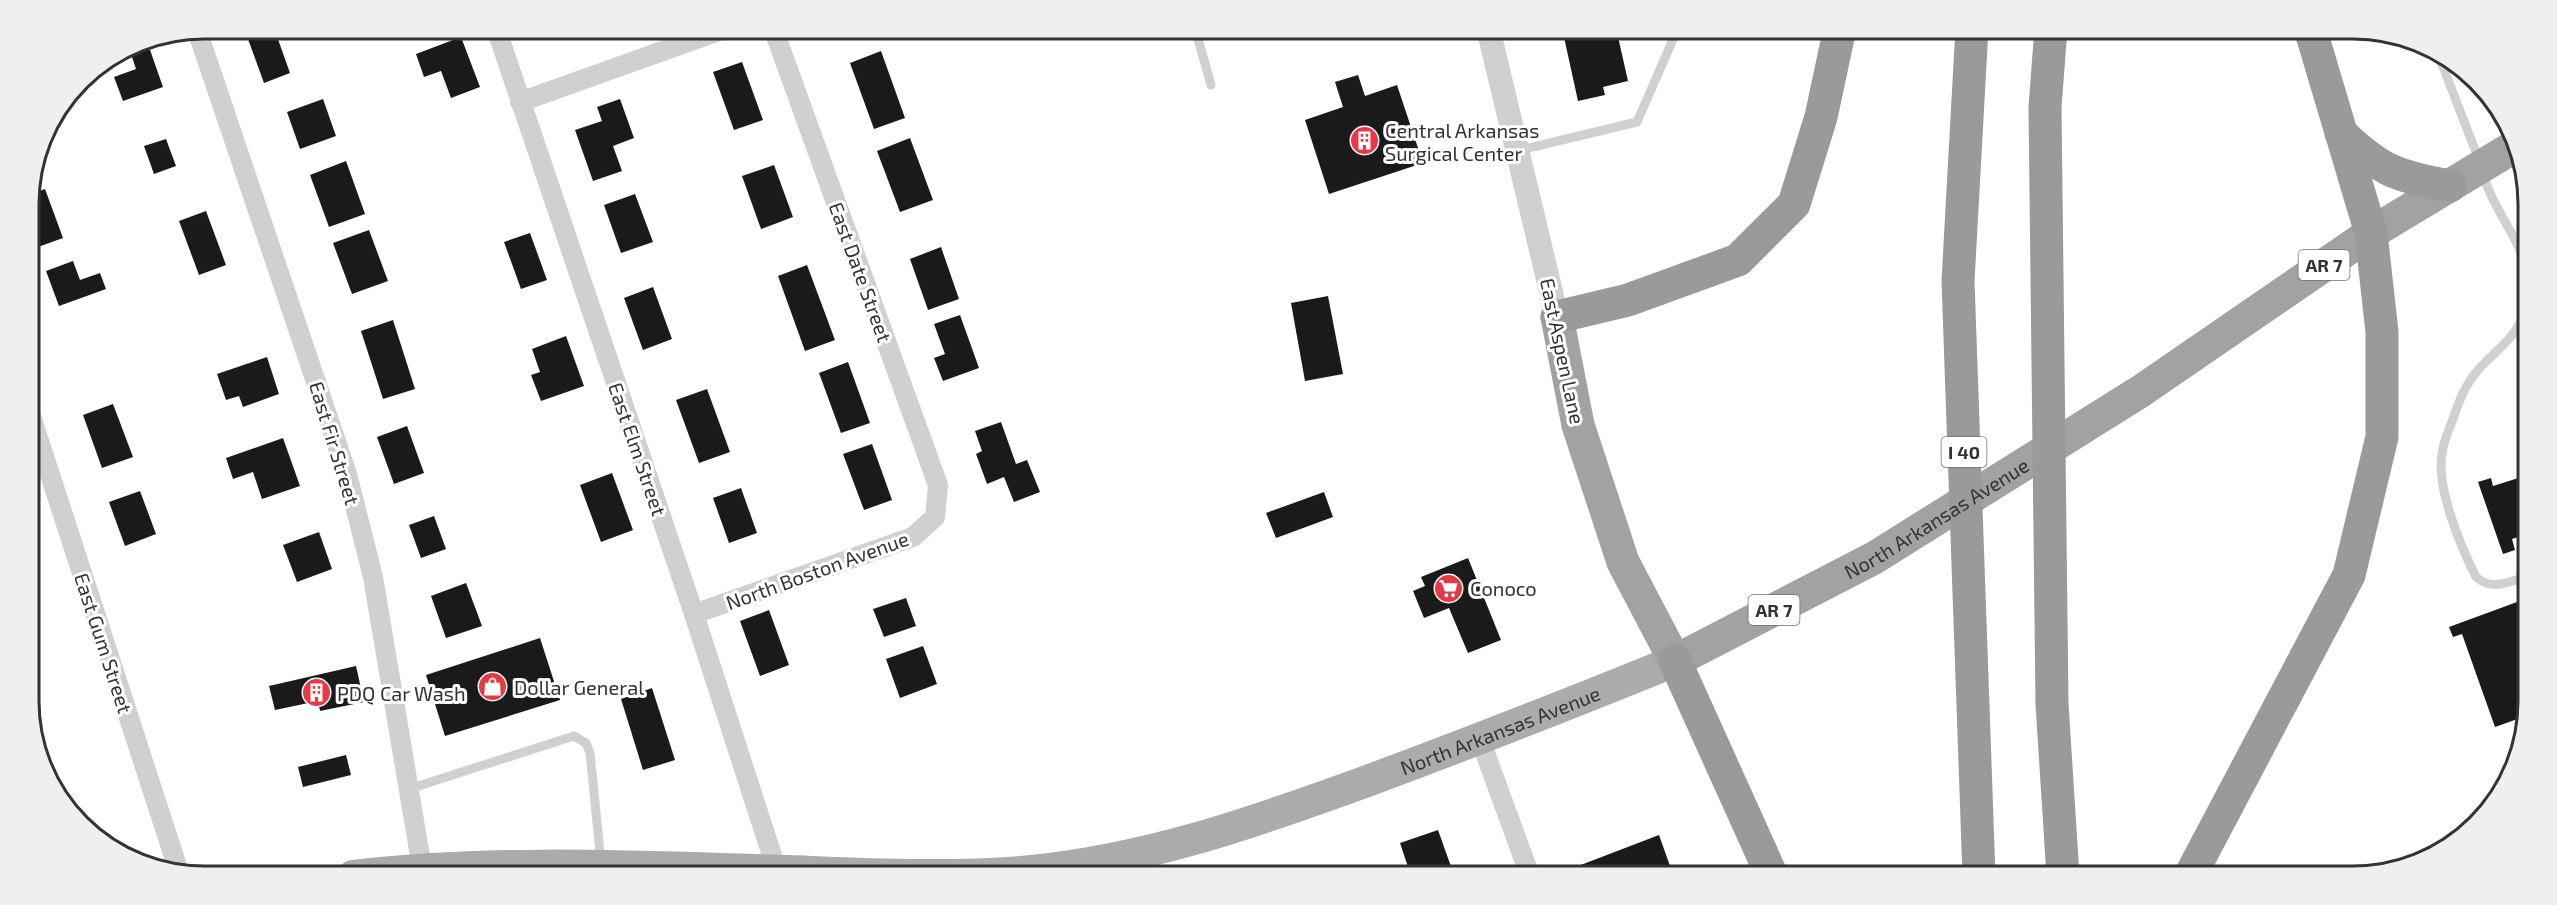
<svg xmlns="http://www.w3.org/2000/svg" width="2557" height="905" font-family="'Exo 2',sans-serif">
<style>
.building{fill:#1a1a1a}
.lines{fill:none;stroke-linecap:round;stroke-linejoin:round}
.service{stroke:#d0d0d0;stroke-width:9}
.minor{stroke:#d0d0d0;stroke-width:20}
.tertiary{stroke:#d0d0d0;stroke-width:24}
.primary{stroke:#ababab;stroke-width:32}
.trunk{stroke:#a2a2a2;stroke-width:33}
.motorway{stroke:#9a9a9a;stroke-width:33}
.labels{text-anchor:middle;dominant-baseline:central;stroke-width:6;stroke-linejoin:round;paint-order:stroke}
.shield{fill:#fff;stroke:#707070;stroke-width:1.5}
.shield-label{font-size:18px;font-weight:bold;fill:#333}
.poi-label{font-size:20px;fill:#333;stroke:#fff;text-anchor:start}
.street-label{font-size:20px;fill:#333;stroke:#fff}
.rim{fill:none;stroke:#333;stroke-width:3}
</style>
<rect width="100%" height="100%" fill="#fff"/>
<g class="building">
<path d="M244 28H274L290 73 264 83Z"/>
<path d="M841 28H875V29L845 40Z"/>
<path d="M1562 28H1616L1628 81 1603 87 1605 95 1578 101Z"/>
<path d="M461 37 480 87 451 98 441 71 424 77 416 54Z"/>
<path d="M149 47 163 87 123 101 114 77 136 69 131 54Z"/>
<path d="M881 51 905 118 874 129 850 63Z"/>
<path d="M742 62 763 120 734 130 713 72Z"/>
<path d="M1358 75 1365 96 1397 85 1423 163 1329 194 1305 120 1343 107 1335 82Z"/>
<path d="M323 99 336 136 300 149 287 112Z"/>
<path d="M620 99 634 138 613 146 622 171 593 181 575 130 602 121 597 107Z"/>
<path d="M910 138 933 200 900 212 877 151Z"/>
<path d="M166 139 176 166 154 174 144 146Z"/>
<path d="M346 161 365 214 329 227 310 175Z"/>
<path d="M774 165 793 217 761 229 742 176Z"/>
<path d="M45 189 63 238 38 247 29 222V195Z"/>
<path d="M635 194 653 242 621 253 604 205Z"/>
<path d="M206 211 226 265 199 275 179 221Z"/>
<path d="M369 230 388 281 352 294 333 243Z"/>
<path d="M530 233 547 280 521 289 504 242Z"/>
<path d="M941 247 959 299 928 310 910 259Z"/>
<path d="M73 261 80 280 100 273 106 289 59 306 46 271Z"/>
<path d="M807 265 835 340 805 351 778 276Z"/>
<path d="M653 287 672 339 643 350 624 298Z"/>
<path d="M1328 296 1343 374 1305 381 1291 303Z"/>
<path d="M960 315 979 368 943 381 934 358 945 354 934 324Z"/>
<path d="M393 320 415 389 383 399 361 331Z"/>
<path d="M566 336 584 386 541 401 531 375 540 372 532 349Z"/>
<path d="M267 357 279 394 243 407 239 396 226 400 217 374Z"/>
<path d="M848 362 870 423 841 433 819 373Z"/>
<path d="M707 389 730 452 699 463 676 400Z"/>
<path d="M113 404 133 457 102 468 83 415Z"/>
<path d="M1001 422 1016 464 1027 460 1040 492 1014 502 1004 477 987 484 976 454 982 451 975 431Z"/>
<path d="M407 426 424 473 394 484 377 437Z"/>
<path d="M283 438 300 486 262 499 253 472 233 479 226 458Z"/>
<path d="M872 444 892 500 864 510 843 454Z"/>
<path d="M612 473 633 530 601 542 580 485Z"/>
<path d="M2528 475V534L2512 539 2515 550 2503 554 2478 482 2491 478 2493 486Z"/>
<path d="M741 488 757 533 729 543 713 498Z"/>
<path d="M140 491 156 534 125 546 109 502Z"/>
<path d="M1324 492 1333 517 1276 538 1266 513Z"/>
<path d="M434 516 446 549 421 558 409 525Z"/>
<path d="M319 532 332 569 297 582 283 545Z"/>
<path d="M1468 558 1501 640 1468 653 1449 608 1424 618 1413 591 1425 586 1421 577Z"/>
<path d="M466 583 482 626 446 638 431 596Z"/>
<path d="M906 598 916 626 884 637 873 609Z"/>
<path d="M2517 602 2528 634 2526 716 2495 727 2462 634 2453 637 2449 627Z"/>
<path d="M769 610 789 665 760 676 740 621Z"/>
<path d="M540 638 560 700 445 736 426 675Z"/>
<path d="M923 646 937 684 900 698 886 659Z"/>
<path d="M356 666 364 702 320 711 318 701 275 710 269 686Z"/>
<path d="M652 688 675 760 643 770 621 699Z"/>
<path d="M346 755 351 775 303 787 298 767Z"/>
<path d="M1438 830 1454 875 1411 876 1400 843Z"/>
<path d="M1659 835 1670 866 1642 876H1552Z"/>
</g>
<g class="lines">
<g class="service">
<path d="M1195 28 1211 85"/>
<path d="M2440 59 2479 160"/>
<path d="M1520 150 1637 122 1678 28"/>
<path d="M2483 173C2492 208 2517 234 2527 268"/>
<path d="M2527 301C2524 332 2497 349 2478 370 2465 385 2459 401 2453 419 2449 430 2443 442 2442 454 2436 488 2461 547 2476 577 2493 592 2509 581 2528 576"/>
<path d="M409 789 574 736 586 743 590 753 601 862"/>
</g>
<g class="minor">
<path d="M496 28 694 614 777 871"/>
<path d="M197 30 347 474 373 577 422 868"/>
<path d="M520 102 727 28"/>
<path d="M30 413 179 872"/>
<path d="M694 614 913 537 935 517 938 485 773 28"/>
<path d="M1480 739 1530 876"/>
</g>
<path class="tertiary" d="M1488 28 1557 317"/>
<path class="primary" id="s1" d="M353 876C497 859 644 867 789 871 867 874 944 878 1021 872 1145 861 1255 822 1370 780 1472 742 1574 702 1675 661"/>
<path class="trunk" id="s2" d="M1557 317 1578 425 1623 562 1675 661 1874 558 2141 391 2371 233 2512 148"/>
<g class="motorway">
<path d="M1972 28 1958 281 1979 876"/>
<path d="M2051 28 2045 107 2052 704 2063 876"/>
<path d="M2341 133C2379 170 2398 177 2450 186"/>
<path d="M1557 317 1628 300 1738 260 1794 204 1821 117 1840 28"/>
<path d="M1675 661 1772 876"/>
<path d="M2190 876 2349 575 2382 437V332L2371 233 2310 28"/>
</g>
</g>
<defs>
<symbol id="building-disc" viewBox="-11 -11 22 22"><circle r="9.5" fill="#e63946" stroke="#fff"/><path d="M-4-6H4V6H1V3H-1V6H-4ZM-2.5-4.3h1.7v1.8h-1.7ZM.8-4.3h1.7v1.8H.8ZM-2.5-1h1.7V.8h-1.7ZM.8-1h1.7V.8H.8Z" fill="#fff"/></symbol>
<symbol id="supermarket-disc" viewBox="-11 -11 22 22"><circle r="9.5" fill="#e63946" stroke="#fff"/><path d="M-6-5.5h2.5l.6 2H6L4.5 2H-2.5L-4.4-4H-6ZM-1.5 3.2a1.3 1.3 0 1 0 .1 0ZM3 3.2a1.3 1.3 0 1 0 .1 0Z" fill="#fff"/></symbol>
<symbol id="shop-disc" viewBox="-11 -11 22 22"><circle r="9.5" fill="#e63946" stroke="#fff"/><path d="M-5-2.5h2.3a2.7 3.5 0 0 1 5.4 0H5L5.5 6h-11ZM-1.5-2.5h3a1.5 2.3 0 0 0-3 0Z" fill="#fff"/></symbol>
</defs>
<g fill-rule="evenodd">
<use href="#building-disc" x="1348" y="124" width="33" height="33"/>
<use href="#supermarket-disc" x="1432" y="572" width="33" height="33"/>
<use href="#shop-disc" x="476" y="670" width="33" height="33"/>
<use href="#building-disc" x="300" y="676" width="33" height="33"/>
</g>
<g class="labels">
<g class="shield">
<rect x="2298.5" y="250" width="51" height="30" rx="4.5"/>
<rect x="1941.5" y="437" width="45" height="30" rx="4.5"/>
<rect x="1748.5" y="595" width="51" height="30" rx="4.5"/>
</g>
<g class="shield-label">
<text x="2324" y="265">AR 7</text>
<text x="1964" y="452">I 40</text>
<text x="1774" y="610">AR 7</text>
</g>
<g class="poi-label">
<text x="1385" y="130">Central Arkansas<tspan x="1385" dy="23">Surgical Center</tspan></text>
<text x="1470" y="588">Conoco</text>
<text x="514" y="687">Dollar General</text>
<text x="337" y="693">PDQ Car Wash</text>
</g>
<g class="street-label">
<text transform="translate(861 272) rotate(70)">East Date Street</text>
<text transform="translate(1563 351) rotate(78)">East Aspen Lane</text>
<text transform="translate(335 443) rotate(73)">East Fir Street</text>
<text transform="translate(638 449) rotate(71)">East Elm Street</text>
<text stroke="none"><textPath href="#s2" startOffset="664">North Arkansas Avenue</textPath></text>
<text transform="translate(817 570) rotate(-20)">North Boston Avenue</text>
<text transform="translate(104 643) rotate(72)">East Gum Street</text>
<text stroke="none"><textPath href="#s1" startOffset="1170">North Arkansas Avenue</textPath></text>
</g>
</g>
<path d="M0 0H2557V905H0ZM204 39H2353A165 165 0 0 1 2518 204V701A165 165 0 0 1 2353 866H204A165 165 0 0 1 39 701V204A165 165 0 0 1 204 39Z" fill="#efefef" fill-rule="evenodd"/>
<path class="rim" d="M204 39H2353A165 165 0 0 1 2518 204V701A165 165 0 0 1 2353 866H204A165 165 0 0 1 39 701V204A165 165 0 0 1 204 39Z"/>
</svg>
